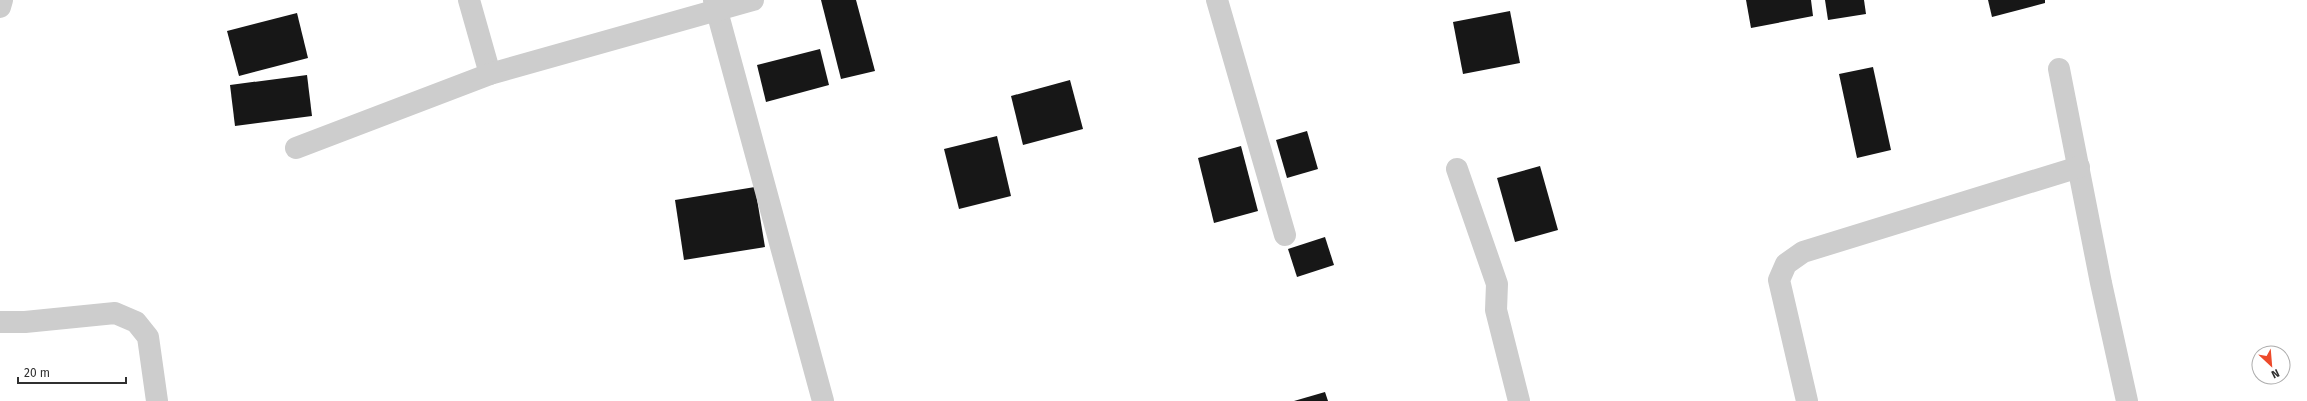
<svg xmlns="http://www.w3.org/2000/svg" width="2307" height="401" font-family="'Fira Sans',sans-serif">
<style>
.building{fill:#171717}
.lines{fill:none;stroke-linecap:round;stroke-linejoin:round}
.minor{stroke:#cdcdcd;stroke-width:22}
</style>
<rect width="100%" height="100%" fill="#fff"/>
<g class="building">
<path d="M821 0H856L875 71 841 79Z"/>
<path d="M1746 0H1811L1813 16 1751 28Z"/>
<path d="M1825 0H1864L1866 14 1828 20Z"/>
<path d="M1988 0H2045V3L1992 17Z"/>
<path d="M1510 11 1520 63 1463 74 1453 22Z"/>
<path d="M297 13 308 58 239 76 227 31Z"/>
<path d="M820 49 829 85 766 102 757 65Z"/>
<path d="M1873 67 1891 150 1857 158 1839 74Z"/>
<path d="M307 75 312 116 235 126 230 85Z"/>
<path d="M1070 80 1083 129 1023 145 1011 96Z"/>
<path d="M1307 131 1318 169 1287 178 1276 140Z"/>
<path d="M997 136 1011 196 959 209 944 149Z"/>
<path d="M1241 146 1258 211 1214 223 1198 158Z"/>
<path d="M1540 166 1558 230 1515 242 1497 178Z"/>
<path d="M755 187 765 247 684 260 675 200Z"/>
<path d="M1325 237 1334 265 1297 277 1288 249Z"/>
<path d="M1325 392 1328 401H1294Z"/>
</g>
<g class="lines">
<g class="minor">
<path d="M469 0 490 74"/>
<path d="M714 0 823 401"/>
<path d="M1217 0 1285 235"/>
<path d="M0 7 2 0"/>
<path d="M2059 69 2101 283 2127 401"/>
<path d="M296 148 490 74 753 0"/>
<path d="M1457 169 1497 284 1496 310 1519 401"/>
<path d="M0 322H25L115 313 136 322 148 337 157 401"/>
<path d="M1807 401 1779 280 1786 264 1803 252 2079 167"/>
</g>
</g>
<g transform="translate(2271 365) rotate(154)"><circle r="19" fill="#ffffff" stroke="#acacac"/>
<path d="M0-3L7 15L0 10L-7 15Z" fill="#ed4a2b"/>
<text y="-6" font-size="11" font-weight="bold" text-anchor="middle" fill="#303030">N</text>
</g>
<path d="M18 377v6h108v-6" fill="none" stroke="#303030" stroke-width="2"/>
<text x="24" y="377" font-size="12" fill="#303030" stroke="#ffffff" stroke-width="3" paint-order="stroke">20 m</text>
</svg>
